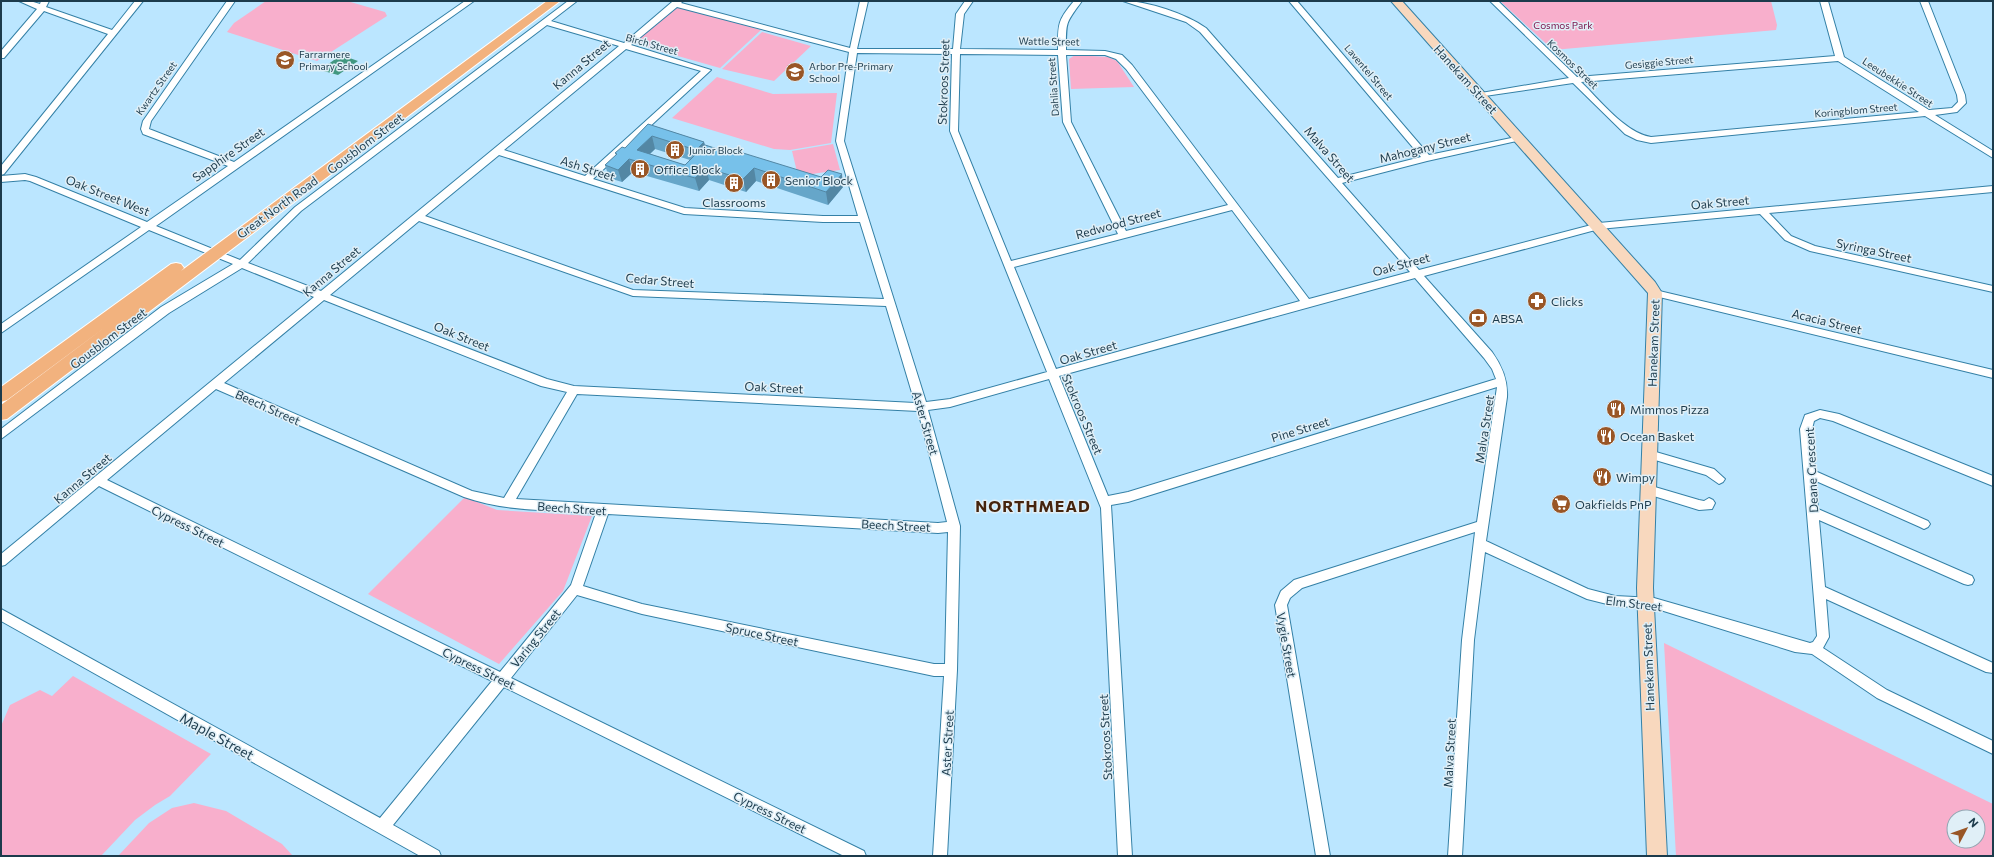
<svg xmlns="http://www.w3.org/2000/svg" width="1994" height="857" font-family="Commissioner,sans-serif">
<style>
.green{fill:#f8afcc;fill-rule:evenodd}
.water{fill:#419780}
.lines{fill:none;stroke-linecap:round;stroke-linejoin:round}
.street-casing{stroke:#3480a6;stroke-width:2}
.secondary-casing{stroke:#3480a6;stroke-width:2}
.primary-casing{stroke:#fff;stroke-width:2}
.street{fill:#fff;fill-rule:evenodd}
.secondary{fill:#f8d8be;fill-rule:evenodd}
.primary{fill:#f2b27e;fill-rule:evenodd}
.wall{fill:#66a6c9;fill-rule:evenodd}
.shaded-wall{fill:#5387a4}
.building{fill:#77c1ea;stroke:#5387a4}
.labels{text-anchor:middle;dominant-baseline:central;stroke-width:3;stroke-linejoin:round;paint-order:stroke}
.far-park-label{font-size:10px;fill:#79124a;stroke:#e0eff7}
.far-street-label{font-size:10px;fill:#1c3b4c;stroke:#e0eff7}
.far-poi-label{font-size:10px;fill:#1c3b4c;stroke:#e0eff7;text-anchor:start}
.street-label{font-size:12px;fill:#1c3b4c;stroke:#e0eff7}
.poi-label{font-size:12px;fill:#1c3b4c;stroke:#e0eff7;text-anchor:start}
.near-street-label{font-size:14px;fill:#1c3b4c;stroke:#e0eff7}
.district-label{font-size:16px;font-weight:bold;letter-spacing:1px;fill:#45240d;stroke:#e0eff7}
</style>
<rect width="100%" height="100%" fill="#bbe6ff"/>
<g class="green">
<path d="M266 1H347L385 12 387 16 317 61 227 32 234 23Z"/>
<path d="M1500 1H1771L1777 25 1776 30 1553 50Z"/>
<path d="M679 7 686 8 761 30 720 68 639 45 637 40 673 10Z"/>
<path d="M762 32 811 46 774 81 722 69Z"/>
<path d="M1075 55 1108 57 1117 61 1134 87 1071 89 1069 59Z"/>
<path d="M717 77 773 94 837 93 831 143 790 150 774 149 672 118Z"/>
<path d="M833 144 840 170 798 176 792 151Z"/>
<path d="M465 497 497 510 592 516 563 591 499 664 368 594Z"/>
<path d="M1664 643 1993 804V856H1676ZM1954 817H1978V841H1954Z"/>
<path d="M73 676 211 754 170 796 155 805 135 820 101 856H1V726L10 705 40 690 52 696Z"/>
<path d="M194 803 226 811 282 844 293 856H118L149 823 172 808Z"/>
</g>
<path class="water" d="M341 55 358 61 338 75 320 70Z"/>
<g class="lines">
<defs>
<g id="street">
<path d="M19 1H30L40 4 41 1H49L46 7 112 30 135 1H143L4 174 1 175V166L108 34 44 11 4 58H1V51L37 9Z"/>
<path d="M227 1H235L151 121 149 129 234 162 465 1H474L156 226 240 260 295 207 568 1H577L551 21 624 43 672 2 683 1 681 3 850 48 860 1H868L857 49H953L956 14 965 1H973L964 14 960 49 1058 50C1058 25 1057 21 1074 1H1082C1065 24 1066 22 1066 50L1105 51 1122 55 1132 65 1309 299 1410 272 1200 32 1186 22 1123 1C1148 1 1186 14 1206 28L1338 178 1421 157 1289 1H1297L1429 155 1521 136V140L1427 161 1342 183 1419 270 1599 223 1993 186V192L1769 213 1791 236 1815 246 1993 286V292L1810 251 1785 240 1760 214 1599 229 1424 276 1492 352C1502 366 1508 380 1507 397L1486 541 1588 589 1615 596 1654 598 1810 643 1813 642 1817 636 1800 429 1805 415 1820 410 1839 414 1993 476V486L1833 421 1820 418 1814 421 1812 429 1815 471 1928 521 1930 524 1928 527 1924 529 1920 527 1816 481 1818 509 1972 576 1974 580 1972 584 1968 585 1964 584 1819 520 1825 587 1993 663V673L1986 672 1826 599 1829 637 1823 648 1887 690 1993 741V754L1877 698 1812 654 1795 652 1654 608 1615 606 1587 599 1485 552 1474 640 1462 856H1448L1462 640 1475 532 1302 588 1290 598 1287 605 1330 856H1316L1275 605 1281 591 1294 580 1477 522 1497 387 1128 502 1111 505 1132 856H1118L1101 508 1049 379 950 407 928 410 960 526 957 670 947 856H933L944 676H934L642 614 577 595 511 678 864 851 866 856H844L504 687 393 825 439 851 441 856H420L1 621V609L380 818 492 681 99 486 5 565 1 566V554L314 297 242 268 169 313 1 439V429L161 307 233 264 149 230 1 333V324L141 227 30 181 25 180 1 182V176L25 174 36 177 147 222 228 166 143 134 141 129 143 121ZM677 7 849 52 836 141 858 216H823L685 208 593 179 711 70 631 45ZM547 25 619 46 321 291 248 263 301 211ZM626 49 701 71 585 176 504 150ZM857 53 952 54 950 131 1047 372 950 399 926 402 844 141ZM960 54 1058 55 1063 122 1118 234 1011 261 958 131ZM1066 55H1105L1116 59 1126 69 1228 205 1126 231 1071 122ZM499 155 684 214 823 222H860L884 299 633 290 425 216ZM1232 210 1300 301 1056 369 1014 267ZM419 221 633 296 886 306 915 403 574 386 547 379 330 295ZM1415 278 1484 358 1492 369 1496 379 1128 492 1108 496 1059 376ZM324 300 541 386 567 392 504 498 472 491 224 383ZM216 389 464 497C506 512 552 510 596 513L571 585 500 672 107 480ZM577 394 918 411 947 522 938 523 516 499ZM608 514 938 533 948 532 945 664H934L642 604 583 586Z"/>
<path d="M1490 1H1498L1577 77 1835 56 1820 1H1828L1844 57 1929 110 1952 108 1958 102 1957 95 1920 1H1928L1965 95 1966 103 1957 112 1935 115 1993 151V158L1925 116 1651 143 1637 140 1625 134 1573 83 1478 97 1477 95 1481 93 1569 78ZM1838 61 1919 112 1651 137C1625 133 1600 100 1581 82Z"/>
<path d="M1655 290 1993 370V378L1651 295 1650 293Z"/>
<path d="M1649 450 1714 469 1725 479 1723 482 1719 484 1706 475 1645 457 1643 454 1645 451Z"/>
<path d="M1648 485 1699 500 1704 501 1709 498 1713 500 1715 503 1712 509 1699 510 1644 493 1642 490 1644 487Z"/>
</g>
<path id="secondary" d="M1391 1H1402L1655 282 1662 293 1653 588 1667 856H1647L1637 588 1648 293Z"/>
<path id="primary" d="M547 1H560L7 419 1 420V405L108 325 7 400 1 402V387L171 264 176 263 181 264 184 268 181 271Z"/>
</defs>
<use href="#street" class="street-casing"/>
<use href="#secondary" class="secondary-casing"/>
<use href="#primary" class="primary-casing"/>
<use href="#street" class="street"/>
<use href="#secondary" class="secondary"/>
<use href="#primary" class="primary"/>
</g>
<path class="wall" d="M648 124 704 142 705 145 843 187 828 205 756 181 746 192 709 180 699 191 633 172 622 182 609 178 605 165 616 155 615 153 625 148ZM655 149 690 160 685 165 650 154Z"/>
<g class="shaded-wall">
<path d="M652 136 655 149 641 162 637 150Z"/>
<path d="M704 142 707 154 699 162 696 150Z"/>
<path d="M629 159 633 172 622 182 618 170Z"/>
<path d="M706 168 709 180 699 191 695 178Z"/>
<path d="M754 168 756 181 746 192 743 179Z"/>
<path d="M842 174 843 187 828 205 826 192Z"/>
</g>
<path class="building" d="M648 124 704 142 696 150 652 136 637 150 685 165 705 145 727 152 730 149 821 177 828 170 842 174 826 192 754 168 743 179 706 168 695 178 629 159 618 170 605 165 617 154 615 153 622 147 625 148Z"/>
<defs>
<symbol id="school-disc" viewBox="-11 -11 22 22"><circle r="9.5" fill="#995626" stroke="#e0eff7"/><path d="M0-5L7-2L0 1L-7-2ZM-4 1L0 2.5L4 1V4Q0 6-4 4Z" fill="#fff"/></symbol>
<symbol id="building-disc" viewBox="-11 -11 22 22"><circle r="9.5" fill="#995626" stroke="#e0eff7"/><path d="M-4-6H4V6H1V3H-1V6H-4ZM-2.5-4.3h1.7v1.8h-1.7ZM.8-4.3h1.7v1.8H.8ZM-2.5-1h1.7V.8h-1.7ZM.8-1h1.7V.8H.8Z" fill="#fff"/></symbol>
<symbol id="pharmacy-disc" viewBox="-11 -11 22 22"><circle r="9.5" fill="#995626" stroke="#e0eff7"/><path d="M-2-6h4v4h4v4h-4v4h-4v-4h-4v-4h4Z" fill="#fff"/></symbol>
<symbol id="bank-disc" viewBox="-11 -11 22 22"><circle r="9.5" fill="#995626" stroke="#e0eff7"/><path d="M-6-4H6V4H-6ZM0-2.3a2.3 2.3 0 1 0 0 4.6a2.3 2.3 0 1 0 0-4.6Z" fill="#fff"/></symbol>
<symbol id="restaurant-disc" viewBox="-11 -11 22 22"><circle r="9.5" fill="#995626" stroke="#e0eff7"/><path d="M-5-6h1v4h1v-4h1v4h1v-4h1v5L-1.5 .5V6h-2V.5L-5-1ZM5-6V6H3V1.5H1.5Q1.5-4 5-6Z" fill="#fff"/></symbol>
<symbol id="supermarket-disc" viewBox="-11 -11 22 22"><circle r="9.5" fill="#995626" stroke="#e0eff7"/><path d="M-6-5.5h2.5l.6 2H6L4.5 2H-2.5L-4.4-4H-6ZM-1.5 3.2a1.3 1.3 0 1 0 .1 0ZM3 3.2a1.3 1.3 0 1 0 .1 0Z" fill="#fff"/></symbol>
</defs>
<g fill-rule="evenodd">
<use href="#school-disc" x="274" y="49" width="22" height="22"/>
<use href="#school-disc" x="784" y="61" width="22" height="22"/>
<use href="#building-disc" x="664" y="139" width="22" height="22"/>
<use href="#building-disc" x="629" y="158" width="22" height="22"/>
<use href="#building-disc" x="760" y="169" width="22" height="22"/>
<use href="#building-disc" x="723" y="172" width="22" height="22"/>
<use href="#pharmacy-disc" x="1526" y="290" width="22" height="22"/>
<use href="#bank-disc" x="1467" y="307" width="22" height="22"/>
<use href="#restaurant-disc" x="1605" y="398" width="22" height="22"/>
<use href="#restaurant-disc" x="1595" y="425" width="22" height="22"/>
<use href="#restaurant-disc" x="1591" y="466" width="22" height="22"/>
<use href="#supermarket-disc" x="1550" y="493" width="22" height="22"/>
</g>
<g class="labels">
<g class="far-park-label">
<text x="1563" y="25">Cosmos Park</text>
</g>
<g class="far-street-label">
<text transform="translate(1049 41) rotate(1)">Wattle Street</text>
<text transform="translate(652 44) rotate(16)">Birch Street</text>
<text transform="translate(1659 62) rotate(-5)">Gesiggie Street</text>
<text transform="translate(1573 64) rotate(44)">Kosmos Street</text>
<text transform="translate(1369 72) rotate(50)">Laventel Street</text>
<text transform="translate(1898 82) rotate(33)">Leeubekkie Street</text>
<text transform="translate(1053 87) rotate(-94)">Dahlia Street</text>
<text transform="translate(156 88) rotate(-55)">Kwartz Street</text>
<text transform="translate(1856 110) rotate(-5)">Koringblom Street</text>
</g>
<g class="far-poi-label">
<text x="299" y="54">Farrarmere<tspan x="299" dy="12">Primary School</tspan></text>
<text x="809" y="66">Arbor Pre-Primary<tspan x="809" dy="12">School</tspan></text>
<text x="689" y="150">Junior Block</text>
</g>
<g class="street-label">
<text transform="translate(581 64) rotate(-40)">Kanna Street</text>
<text transform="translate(1466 79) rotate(48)">Hanekam Street</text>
<text transform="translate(943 82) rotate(-88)">Stokroos Street</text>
<text transform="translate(365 143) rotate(-37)">Gousblom Street</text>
<text transform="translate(1425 147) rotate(-14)">Mahogany Street</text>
<text transform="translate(228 154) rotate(-35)">Sapphire Street</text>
<text transform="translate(1330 154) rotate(49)">Malva Street</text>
<text transform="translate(588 168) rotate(18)">Ash Street</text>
<text transform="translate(108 195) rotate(22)">Oak Street West</text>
<text transform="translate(1720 202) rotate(-5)">Oak Street</text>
<text transform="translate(277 207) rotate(-36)">Great North Road</text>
<text transform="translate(1118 223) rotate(-15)">Redwood Street</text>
<text transform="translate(1874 250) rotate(12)">Syringa Street</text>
<text transform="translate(1401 264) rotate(-15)">Oak Street</text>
<text transform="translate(331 271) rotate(-40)">Kanna Street</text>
<text transform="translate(660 280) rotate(5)">Cedar Street</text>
<text transform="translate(1827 321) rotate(14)">Acacia Street</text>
<text transform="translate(462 336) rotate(22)">Oak Street</text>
<text transform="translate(108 338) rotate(-37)">Gousblom Street</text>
<text transform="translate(1653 343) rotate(-88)">Hanekam Street</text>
<text transform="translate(1088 352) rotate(-16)">Oak Street</text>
<text transform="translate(774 387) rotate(3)">Oak Street</text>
<text transform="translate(268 407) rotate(24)">Beech Street</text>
<text transform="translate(1083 414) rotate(67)">Stokroos Street</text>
<text transform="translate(926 423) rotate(74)">Aster Street</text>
<text transform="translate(1300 429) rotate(-17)">Pine Street</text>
<text transform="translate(1484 429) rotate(-81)">Malva Street</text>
<text transform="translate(1811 470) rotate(-93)">Deane Crescent</text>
<text transform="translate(82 478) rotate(-40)">Kanna Street</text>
<text transform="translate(572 508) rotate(4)">Beech Street</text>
<text transform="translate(896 525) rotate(3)">Beech Street</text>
<text transform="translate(188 526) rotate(26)">Cypress Street</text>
<text transform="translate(1634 603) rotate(7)">Elm Street</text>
<text transform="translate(762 634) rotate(12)">Spruce Street</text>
<text transform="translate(535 638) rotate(-51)">Varing Street</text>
<text transform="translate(1287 645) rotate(80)">Vygie Street</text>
<text transform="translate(1648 667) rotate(-92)">Hanekam Street</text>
<text transform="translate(479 668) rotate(26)">Cypress Street</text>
<text transform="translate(1105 737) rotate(-93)">Stokroos Street</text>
<text transform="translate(947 743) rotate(-87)">Aster Street</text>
<text transform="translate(1449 753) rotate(-87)">Malva Street</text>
<text transform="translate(770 812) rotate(26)">Cypress Street</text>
</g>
<g class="poi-label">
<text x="654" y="169">Office Block</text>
<text x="785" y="180">Senior Block</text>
<text x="734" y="202" text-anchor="middle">Classrooms</text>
<text x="1551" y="301">Clicks</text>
<text x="1492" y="318">ABSA</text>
<text x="1630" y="409">Mimmos Pizza</text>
<text x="1620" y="436">Ocean Basket</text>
<text x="1616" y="477">Wimpy</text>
<text x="1575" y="504">Oakfields PnP</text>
</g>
<g class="near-street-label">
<text transform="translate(217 736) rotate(29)">Maple Street</text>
</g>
<g class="district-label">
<text x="1033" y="505">NORTHMEAD</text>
</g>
</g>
<rect width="1994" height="857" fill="none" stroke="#1c3b4c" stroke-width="4"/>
<g transform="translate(1966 829) rotate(49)"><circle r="19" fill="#e0eff7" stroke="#92a7b3"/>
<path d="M0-3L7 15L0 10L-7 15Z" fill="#995626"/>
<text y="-6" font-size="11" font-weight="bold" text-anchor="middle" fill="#1c3b4c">N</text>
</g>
</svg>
